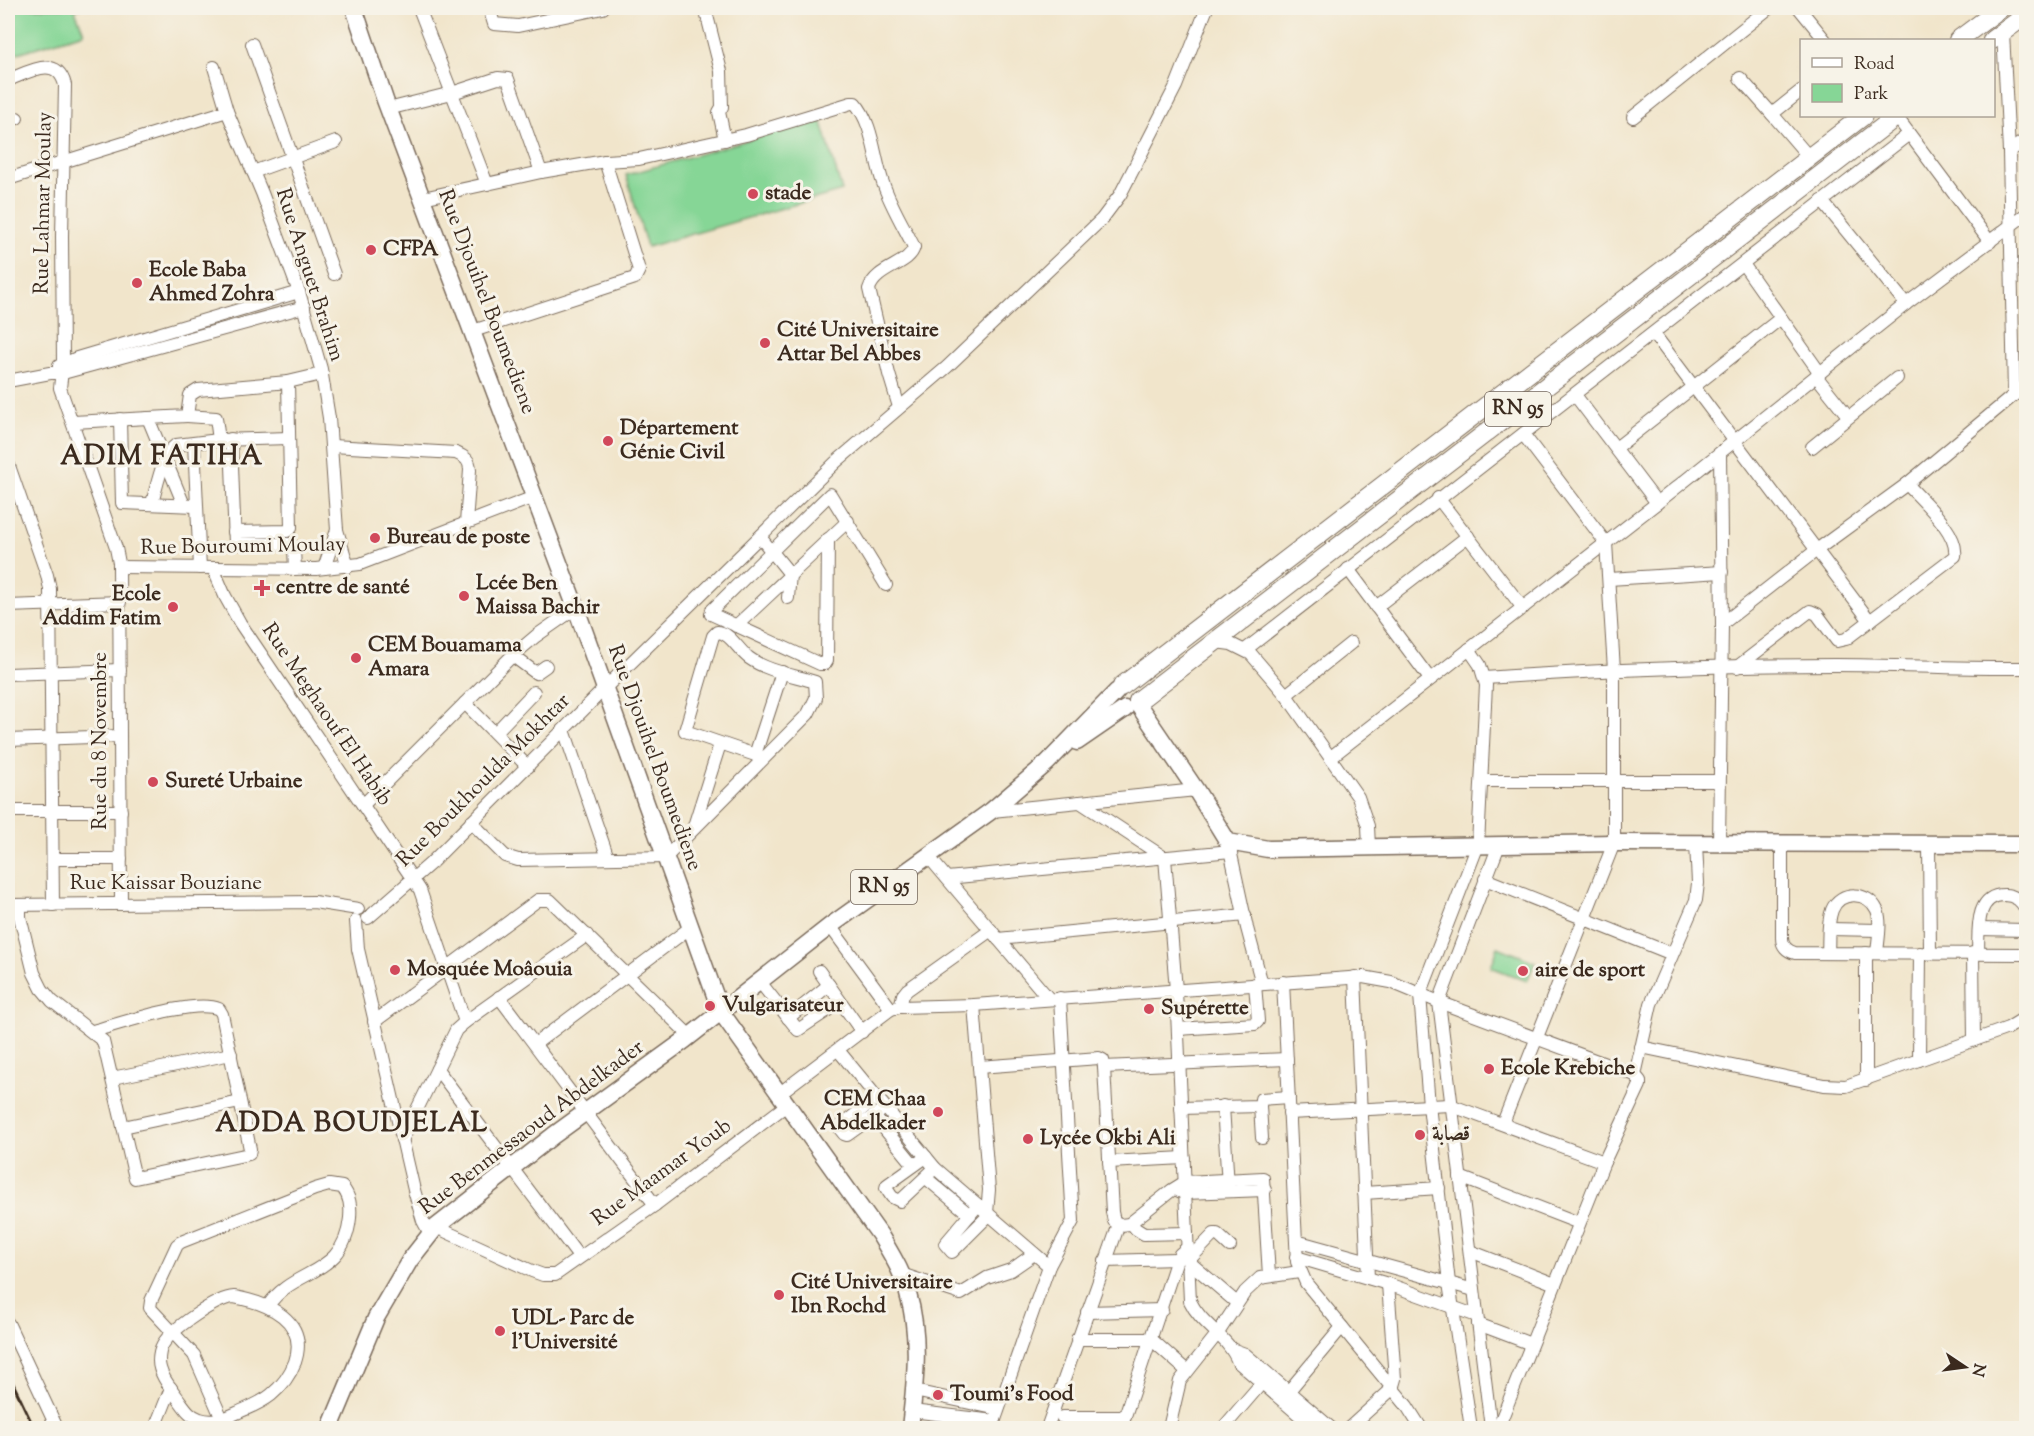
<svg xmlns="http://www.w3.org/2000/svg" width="2034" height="1436" font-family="'Sorts Mill Goudy',Amiri,serif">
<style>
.green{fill:#86d696;stroke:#60805a;stroke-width:1.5}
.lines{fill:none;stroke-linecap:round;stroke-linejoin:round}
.minor-casing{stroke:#7b6b5b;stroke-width:14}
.major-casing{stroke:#7b6b5b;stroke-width:19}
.highway-casing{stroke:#7b6b5b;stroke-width:20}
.minor{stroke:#fff;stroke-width:12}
.major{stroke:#fff;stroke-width:16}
.highway{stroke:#fff;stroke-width:18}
.rail{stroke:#3b2a1e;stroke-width:3}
.poi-dot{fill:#d1495b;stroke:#f7f3e8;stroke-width:2}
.labels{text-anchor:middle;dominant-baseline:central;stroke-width:6;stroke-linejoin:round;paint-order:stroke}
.shield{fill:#f7f3e8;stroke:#73665b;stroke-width:1.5}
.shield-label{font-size:20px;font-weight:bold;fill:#3b2a1e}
.poi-label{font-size:21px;font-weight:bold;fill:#3b2a1e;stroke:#f7f3e8;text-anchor:start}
.street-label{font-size:21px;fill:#3b2a1e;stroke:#f7f3e8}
.district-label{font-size:27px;font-weight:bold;letter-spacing:1.5px;fill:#3b2a1e;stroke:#f7f3e8}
</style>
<rect width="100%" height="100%" fill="#f7f3e8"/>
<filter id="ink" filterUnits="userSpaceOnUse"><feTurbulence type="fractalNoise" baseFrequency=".0167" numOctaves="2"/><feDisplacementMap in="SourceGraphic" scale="12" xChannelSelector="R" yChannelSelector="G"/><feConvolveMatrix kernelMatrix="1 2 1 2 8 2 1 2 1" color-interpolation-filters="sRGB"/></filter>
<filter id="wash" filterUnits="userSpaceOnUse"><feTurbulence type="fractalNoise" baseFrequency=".008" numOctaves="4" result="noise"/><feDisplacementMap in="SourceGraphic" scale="24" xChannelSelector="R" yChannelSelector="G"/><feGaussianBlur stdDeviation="1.35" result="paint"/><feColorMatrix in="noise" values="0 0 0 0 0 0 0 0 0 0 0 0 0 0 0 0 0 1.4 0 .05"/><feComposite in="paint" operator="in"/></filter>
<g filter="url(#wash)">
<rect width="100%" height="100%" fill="#f1e5cb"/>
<g class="green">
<path d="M8 8H81L75 10 84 33 8 56Z"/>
<path d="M821 119 842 191 647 247 626 175Z"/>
<path d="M1498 947 1535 962 1527 981 1491 967Z"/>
</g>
</g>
<g filter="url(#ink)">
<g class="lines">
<defs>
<g id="minor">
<path d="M419 8 487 184"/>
<path d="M489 8 494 24 518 26 603 8"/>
<path d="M705 8 721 71 722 107 719 112 725 140"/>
<path d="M1799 8 1825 40"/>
<path d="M2003 32 2009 152 2014 395"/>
<path d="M252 44 334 274"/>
<path d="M214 67 227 111 262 193 299 292 321 369 329 418 337 530"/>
<path d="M1740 78 1772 114"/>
<path d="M8 80C29 72 57 54 65 85L62 236 63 362 60 388 116 548 119 563 121 904"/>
<path d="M1802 90 1772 114 1809 157"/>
<path d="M388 109 452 93 498 78 508 79 541 172"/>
<path d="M1896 116 1990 242"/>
<path d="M1633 117 1769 8"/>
<path d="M8 121 17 118"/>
<path d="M2009 152 2026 139"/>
<path d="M253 172 336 142"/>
<path d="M8 179 227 111"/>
<path d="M423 198 541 172 605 161 639 159 746 135 851 103H855C873 123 874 158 883 183 891 206 903 225 914 247 910 265 876 267 869 289L889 374 899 407"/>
<path d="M1822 201 1906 304"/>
<path d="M1743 264 1820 373"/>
<path d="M473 331 635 278 639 270 605 161"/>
<path d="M1654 334 1870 621"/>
<path d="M59 366 77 358 299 292"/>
<path d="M1816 376 1848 416"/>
<path d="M8 381 50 373H63L304 307"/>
<path d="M1575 395 1657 503"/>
<path d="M187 416 216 418 219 440"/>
<path d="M148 418 184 505"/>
<path d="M120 419 122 503 195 506"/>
<path d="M73 422 187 416 190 395 198 390 288 382 322 374"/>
<path d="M231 439 235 544H291L294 549 295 569"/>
<path d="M194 443 200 568"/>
<path d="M332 446 456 453C465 457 470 460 470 470L466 523"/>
<path d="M1812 447 1897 378"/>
<path d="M1616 448 1781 318"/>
<path d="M8 463 47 575 50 589 53 905"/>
<path d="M1438 498 1523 608"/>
<path d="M152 503C157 487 162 455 176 445L219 440 289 438"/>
<path d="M234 532 287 531 291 528 288 382"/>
<path d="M760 537 790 574 788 598"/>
<path d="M828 539 827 661 825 664H820L711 614 712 610 830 494 886 585"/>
<path d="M119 567 316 569 360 564 534 497"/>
<path d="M213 568 225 596 240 623 420 890 465 1022 456 1030 402 1140"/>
<path d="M324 568 337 530 348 567"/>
<path d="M1348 569 1430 679"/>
<path d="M1609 579 1722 572"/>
<path d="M8 606 120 602"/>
<path d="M1376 607 1468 536"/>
<path d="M1722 624 1818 549 1907 484 2026 385"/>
<path d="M736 626 848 521"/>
<path d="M1216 642 1231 644 1251 654 1286 695 1358 797 1368 826 1369 847"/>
<path d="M1469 649 1480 665 1486 685 1478 845 1420 995 1429 1105 1449 1283 1471 1428"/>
<path d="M1245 650 1909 134"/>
<path d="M513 656 536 673 546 666"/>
<path d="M1737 667 1810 611 1817 614 1837 641 1846 639 1955 556C1959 532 1922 501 1907 484"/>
<path d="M8 674 120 670"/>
<path d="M1485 678C1601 670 1718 665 1835 665 1899 665 1963 669 2026 668"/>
<path d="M1286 695 1351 643"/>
<path d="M465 703 528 767"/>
<path d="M564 730 608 858"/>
<path d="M495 733 534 692"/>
<path d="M8 740 120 736"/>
<path d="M755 755 782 672"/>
<path d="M1331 757 1657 503 1906 304 2026 214"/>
<path d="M1482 781H1719"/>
<path d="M1080 802 1165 858 1176 990 1190 1301C1201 1325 1229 1337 1238 1362L1314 1428"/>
<path d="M363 805 510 658 536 636 576 608"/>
<path d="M8 811H121"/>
<path d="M992 811 1196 790"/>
<path d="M471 822 505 856 518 860 666 857 808 714 816 698 815 682C793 675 767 671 749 658 738 650 730 632 717 632L713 636 685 731 764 758"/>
<path d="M694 826 720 744"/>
<path d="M1719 844 1722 624 1720 453"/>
<path d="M1782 844V938C1782 946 1787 951 1795 953L2026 954"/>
<path d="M1929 844 1930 953"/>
<path d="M1229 845 1247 928 1262 984"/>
<path d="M928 856 1049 999"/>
<path d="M53 859H121"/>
<path d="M947 878 1231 851"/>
<path d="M1485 879 1672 954"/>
<path d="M8 905 314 902 358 909"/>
<path d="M20 905V917L34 973 42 989 52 1001 103 1041 135 1178 249 1154 250 1149 222 1014 219 1009C195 998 120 1024 93 1031"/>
<path d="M368 918 431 863 605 688 836 462 947 367 1102 219 1120 195 1176 86 1207 8"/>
<path d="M356 921 358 949 414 1190 423 1221 430 1234"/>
<path d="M830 926 891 1009"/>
<path d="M1829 929 1879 930"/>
<path d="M1979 929 2026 930"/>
<path d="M998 939 1245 915"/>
<path d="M1828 953C1829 939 1827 923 1832 910 1840 890 1868 891 1877 910 1882 922 1878 940 1877 953"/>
<path d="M1973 953 1974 1040"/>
<path d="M1978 953C1979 933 1974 895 2004 895 2014 895 2022 901 2026 910"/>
<path d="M819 971 862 1032"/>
<path d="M1355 977 1368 1278"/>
<path d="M760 982 798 1030 840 1002"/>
<path d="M1283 982 1297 1262 1306 1283 1407 1406 1421 1428"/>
<path d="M499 997 655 1205"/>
<path d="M974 1005 989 1190 987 1213"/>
<path d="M900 1007 903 995 907 990 991 930"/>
<path d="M788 1018 829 985"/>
<path d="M374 1022 538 900H550L690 1036"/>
<path d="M465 1022 587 935"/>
<path d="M1178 1029 1255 1024 1258 1021 1255 984"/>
<path d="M535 1044 691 927"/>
<path d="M1641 1047 1824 1085 1846 1086 2008 1028 2026 1017"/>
<path d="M838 1050 935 1168 1049 1266"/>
<path d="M1919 1060 1920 953"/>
<path d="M979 1067 1099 1058 1103 1060 1104 1067"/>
<path d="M437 1069 579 1257"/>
<path d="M1635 1075 1651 1004 1696 900 1698 883 1696 844"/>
<path d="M112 1078 231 1054"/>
<path d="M1866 1080V953"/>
<path d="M780 1093 891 1009 900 1007 974 1005 1363 977 1391 982 1439 1002 1635 1075 1640 1081V1085L1604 1162 1498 1428"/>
<path d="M877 1097 841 1126 840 1129 844 1134 847 1135 885 1108"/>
<path d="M1223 1106 1228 1186"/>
<path d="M1260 1106 1262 1138"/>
<path d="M1181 1108 1260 1106 1261 1099 1289 1097"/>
<path d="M1289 1113 1450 1105 1604 1162"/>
<path d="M874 1116 914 1165"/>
<path d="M1503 1123 1614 843V670L1606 543 1523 434"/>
<path d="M123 1127 240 1102"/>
<path d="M926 1157 887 1185 886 1188 892 1197 900 1201 935 1168"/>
<path d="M1109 1162 1184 1158"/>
<path d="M1460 1177 1579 1223"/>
<path d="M926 1178 970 1215"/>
<path d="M1179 1191 1185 1193 1265 1190"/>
<path d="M1364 1193 1439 1188"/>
<path d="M978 1205 945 1244 952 1252 989 1215"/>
<path d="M1131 1223 1136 1229 1144 1234 1187 1233"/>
<path d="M436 1227 532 1271 543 1275H555L655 1205 788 1104"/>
<path d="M1296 1241 1474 1290"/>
<path d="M1230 1246 1217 1234H1214L1188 1261 1237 1303"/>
<path d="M1470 1251 1555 1284"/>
<path d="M1296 1257 1388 1284 1477 1316"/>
<path d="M1105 1261 1177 1259"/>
<path d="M901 1274 961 1294 987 1278 1011 1270 1034 1254"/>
<path d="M1269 1276 1263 1178 1185 1182 1172 1190 1129 1224 1121 1225 1114 1221 1112 1212 1104 1067 1287 1059"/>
<path d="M234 1297C268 1303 309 1320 295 1362 290 1375 282 1386 271 1395 261 1403 250 1407 239 1412 226 1418 214 1424 200 1419 189 1416 184 1406 177 1397 170 1387 159 1374 159 1361 159 1356 160 1349 163 1344 172 1329 216 1298 234 1297Z"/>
<path d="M1087 1312 1162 1310"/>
<path d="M8 1323 57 1428"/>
<path d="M1478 1324 1531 1344"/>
<path d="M1077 1339H1151L1187 1371"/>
<path d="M1234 1350 1245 1354 1331 1428"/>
<path d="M914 1391 998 1409"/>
<path d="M1288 1392 1342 1327"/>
<path d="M912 1411 994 1421"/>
<path d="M1062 1417H1125"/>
<path d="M155 1428 171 1388"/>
<path d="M226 1428 194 1355 150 1308 151 1301 177 1245 181 1242 315 1189 329 1185 342 1187C350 1196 351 1206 350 1218 344 1278 293 1267 268 1306"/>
<path d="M992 1428 1049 1266 1073 1221 1060 998"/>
<path d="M1047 1428 1119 1224"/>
<path d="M1121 1428 1176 1262 1180 1254 1188 1247"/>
<path d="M1169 1428 1180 1381 1218 1333 1245 1292 1260 1278 1299 1272"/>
<path d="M1223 1428 1266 1378"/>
<path d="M1349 1428 1392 1389 1395 1379 1388 1284"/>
<path d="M1491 1428 1439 1002 1499 845"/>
</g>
<g id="major">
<path d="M354 8 385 100 576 608 721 1012 880 1235C891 1254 903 1272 908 1294 921 1337 915 1384 910 1428"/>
<path d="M1137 703 1196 790 1228 842 1268 849 1614 843 2026 844"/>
<path d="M1077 742 1125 709"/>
<path d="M330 1428 376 1318 410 1260 436 1227 554 1135 685 1040 830 926 991 811 1047 763 1117 691"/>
</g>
<g id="highway">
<path d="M1958 40 2001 8"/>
<path d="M1992 40 2026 15"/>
<path d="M1122 686 1863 116"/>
<path d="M1138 701 1897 116"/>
</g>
</defs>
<use href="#minor" class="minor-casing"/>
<use href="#major" class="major-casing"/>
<use href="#highway" class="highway-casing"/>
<use href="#minor" class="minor"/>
<use href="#major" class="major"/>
<use href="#highway" class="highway"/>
<path class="rail" d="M8 1373 34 1428"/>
</g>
</g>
<g class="poi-dot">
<circle cx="753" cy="194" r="6"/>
<circle cx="371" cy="250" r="6"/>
<circle cx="137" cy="283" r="6"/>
<circle cx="765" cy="343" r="6"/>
<circle cx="608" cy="441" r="6"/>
<circle cx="375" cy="538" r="6"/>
<path d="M259 579h6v6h6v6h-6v6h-6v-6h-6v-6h6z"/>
<circle cx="464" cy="596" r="6"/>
<circle cx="173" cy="607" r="6"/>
<circle cx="356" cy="658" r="6"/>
<circle cx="153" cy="782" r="6"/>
<circle cx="395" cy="970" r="6"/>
<circle cx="1523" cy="971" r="6"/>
<circle cx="710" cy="1006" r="6"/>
<circle cx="1149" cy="1009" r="6"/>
<circle cx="1489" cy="1069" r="6"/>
<circle cx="938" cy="1112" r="6"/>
<circle cx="1420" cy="1135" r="6"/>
<circle cx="1028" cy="1139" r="6"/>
<circle cx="779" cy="1295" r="6"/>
<circle cx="500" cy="1331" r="6"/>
<circle cx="938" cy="1395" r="6"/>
</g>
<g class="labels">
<g class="shield">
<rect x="1485" y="392" width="66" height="34" rx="4.5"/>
<rect x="851" y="870" width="66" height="34" rx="4.5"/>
</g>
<g class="shield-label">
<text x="1518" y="409">RN 95</text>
<text x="884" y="887">RN 95</text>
</g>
<g class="poi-label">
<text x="765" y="194">stade</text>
<text x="383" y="250">CFPA</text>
<text x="149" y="271">Ecole Baba<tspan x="149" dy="24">Ahmed Zohra</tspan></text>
<text x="777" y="331">Cité Universitaire<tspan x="777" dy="24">Attar Bel Abbes</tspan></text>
<text x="620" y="429">Département<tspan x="620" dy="24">Génie Civil</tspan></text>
<text x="387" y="538">Bureau de poste</text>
<text x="476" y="584">Lcée Ben<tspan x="476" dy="24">Maissa Bachir</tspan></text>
<text x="276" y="588">centre de santé</text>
<text x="161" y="595" text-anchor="end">Ecole<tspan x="161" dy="24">Addim Fatim</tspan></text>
<text x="368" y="646">CEM Bouamama<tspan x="368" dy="24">Amara</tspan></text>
<text x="165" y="782">Sureté Urbaine</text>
<text x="407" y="970">Mosquée Moâouia</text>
<text x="1535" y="971">aire de sport</text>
<text x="722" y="1006">Vulgarisateur</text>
<text x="1161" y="1009">Supérette</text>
<text x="1501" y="1069">Ecole Krebiche</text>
<text x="926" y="1100" text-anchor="end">CEM Chaa<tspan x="926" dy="24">Abdelkader</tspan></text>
<text x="1432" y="1135">قصابة</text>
<text x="1040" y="1139">Lycée Okbi Ali</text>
<text x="791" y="1283">Cité Universitaire<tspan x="791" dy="24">Ibn Rochd</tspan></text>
<text x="512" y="1319">UDL- Parc de<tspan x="512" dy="24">l'Université</tspan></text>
<text x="950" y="1395">Toumi's Food</text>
</g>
<g class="street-label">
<text transform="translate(44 203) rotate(-89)">Rue Lahmar Moulay</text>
<text transform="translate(309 275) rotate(72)">Rue Anguet Brahim</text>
<text transform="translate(486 302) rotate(69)">Rue Djouihel Boumediene</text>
<text transform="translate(243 547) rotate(-1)">Rue Bouroumi Moulay</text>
<text transform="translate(326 715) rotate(56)">Rue Meghaouf El Habib</text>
<text transform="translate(101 741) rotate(-90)">Rue du 8 Novembre</text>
<text transform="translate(654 758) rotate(70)">Rue Djouihel Boumediene</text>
<text transform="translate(484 781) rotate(-45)">Rue Boukhoulda Mokhtar</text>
<text x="166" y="884">Rue Kaissar Bouziane</text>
<text transform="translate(532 1128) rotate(-37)">Rue Benmessaoud Abdelkader</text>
<text transform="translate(662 1173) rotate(-36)">Rue Maamar Youb</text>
</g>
<g class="district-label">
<text x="162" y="457">ADIM FATIHA</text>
<text x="352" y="1124">ADDA BOUDJELAL</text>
</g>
</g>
<rect width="2034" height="1436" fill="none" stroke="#f7f3e8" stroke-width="30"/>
<rect x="1800" y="39" width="195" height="78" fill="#f7f3e8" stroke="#aca397" stroke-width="1.5"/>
<rect x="1812" y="58" width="30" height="9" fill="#ffffff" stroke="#aca397" stroke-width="1.5"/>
<text x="1854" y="69" font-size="18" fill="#3b2a1e">Road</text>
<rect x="1812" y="84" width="30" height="18" fill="#86d696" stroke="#aca397" stroke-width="1.5"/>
<text x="1854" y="99" font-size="18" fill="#3b2a1e">Park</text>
<g transform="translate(1965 1367) rotate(103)" stroke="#f7f3e8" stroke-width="4.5" paint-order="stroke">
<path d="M0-4.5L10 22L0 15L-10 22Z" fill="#3b2a1e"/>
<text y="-9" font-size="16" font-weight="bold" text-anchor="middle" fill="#3b2a1e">N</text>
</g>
</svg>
